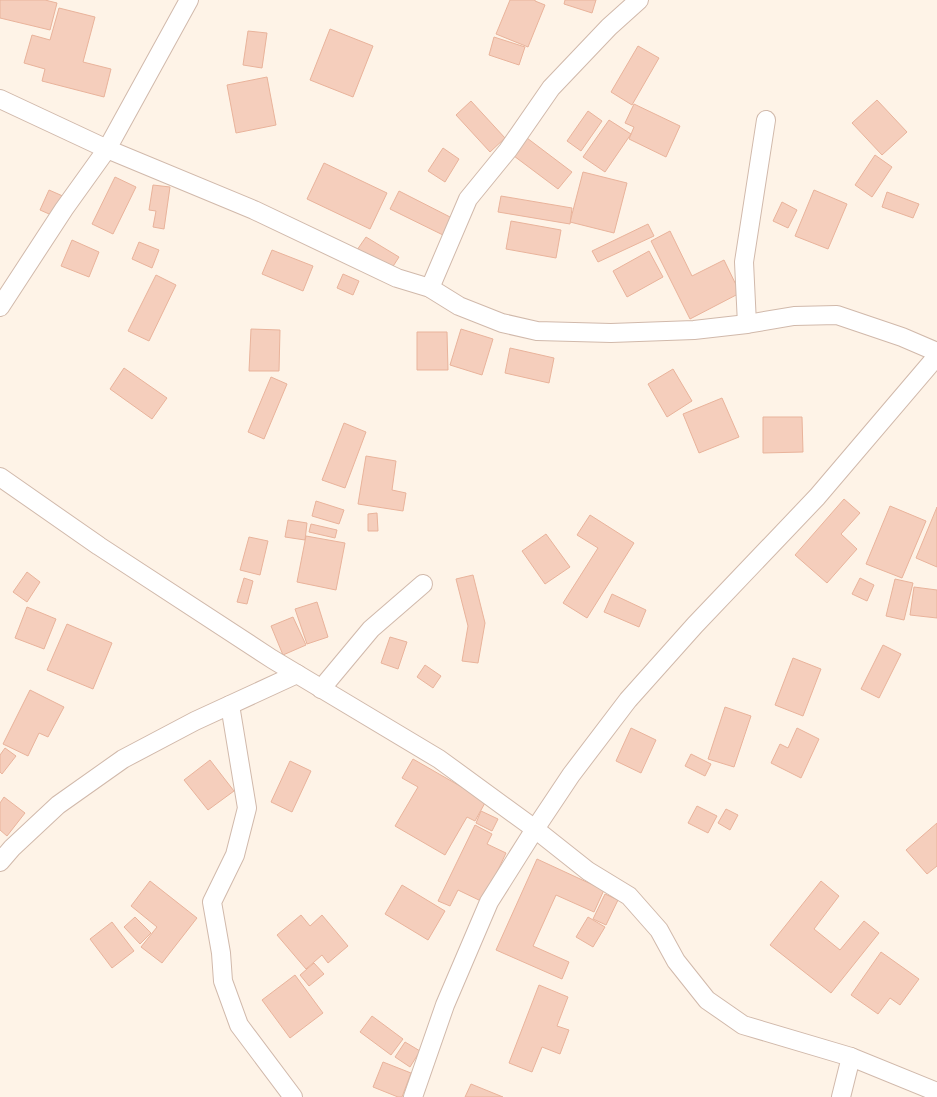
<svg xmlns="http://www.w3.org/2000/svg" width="937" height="1097" font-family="'Fira Sans Condensed',sans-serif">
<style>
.building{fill:#f5cebc;stroke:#e9b39b}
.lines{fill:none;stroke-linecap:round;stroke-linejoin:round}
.street-casing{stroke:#d1b9ab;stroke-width:20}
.street{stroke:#fff;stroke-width:18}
</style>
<rect width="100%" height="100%" fill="#fef3e7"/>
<g class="building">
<path d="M0 0H45L57 3 50 30 0 18Z"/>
<path d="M510 0H535V1L545 5 528 47 496 34Z"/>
<path d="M565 0H596L592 13 564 4Z"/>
<path d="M59 8 95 17 83 62 111 69 104 97 42 81 45 69 24 63 32 35 50 40Z"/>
<path d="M330 29 373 46 353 97 310 80Z"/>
<path d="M248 31 267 33 262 68 243 65Z"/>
<path d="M494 37 525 47 519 65 489 55Z"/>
<path d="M638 46 659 58 632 105 611 92Z"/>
<path d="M267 77 276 125 236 133 227 85Z"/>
<path d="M877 100 907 132 882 155 852 123Z"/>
<path d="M471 101 505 138 490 152 456 115Z"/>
<path d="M634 104 680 126 666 157 629 139 634 127 625 123Z"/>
<path d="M588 111 602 121 581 151 567 141Z"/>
<path d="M609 120 631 134 605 172 583 157Z"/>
<path d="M527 138 572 172 558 189 514 156Z"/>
<path d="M443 148 459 159 445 182 428 171Z"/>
<path d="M875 155 892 167 872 197 855 185Z"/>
<path d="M324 163 387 193 370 229 307 199Z"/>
<path d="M583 172 627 183 614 233 570 222Z"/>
<path d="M115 177 136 187 113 234 92 224Z"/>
<path d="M153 185 170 187 164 229 153 227 156 211 149 210Z"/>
<path d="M49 190 65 197 56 217 40 210Z"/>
<path d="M814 190 847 204 828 249 795 236Z"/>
<path d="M399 191 454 219 445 236 390 209Z"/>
<path d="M887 192 919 204 913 218 882 207Z"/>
<path d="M501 196 572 208 570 224 498 212Z"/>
<path d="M782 202 797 210 788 228 773 221Z"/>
<path d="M511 221 561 230 556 258 506 249Z"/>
<path d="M648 224 654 236 598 262 592 251Z"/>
<path d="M670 231 692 276 724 260 740 293 690 319 651 241Z"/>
<path d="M366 237 399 257 390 271 357 250Z"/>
<path d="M72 240 99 252 89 277 61 266Z"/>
<path d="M139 242 159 250 152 268 132 259Z"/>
<path d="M272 250 313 266 303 291 262 274Z"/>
<path d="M649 251 663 277 627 297 613 271Z"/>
<path d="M343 274 359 281 353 295 337 288Z"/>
<path d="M156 275 176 285 149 341 128 331Z"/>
<path d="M251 329 280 330 279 371H249Z"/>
<path d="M461 329 493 339 482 375 450 365Z"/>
<path d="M417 332H447L448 370H417Z"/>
<path d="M510 348 554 358 549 383 505 373Z"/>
<path d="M124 368 167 398 152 419 110 389Z"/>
<path d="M673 369 692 401 667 417 648 384Z"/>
<path d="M271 377 287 384 264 439 248 432Z"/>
<path d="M722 398 739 437 699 453 683 414Z"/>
<path d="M763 417H802L803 452 763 453Z"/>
<path d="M344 423 366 432 345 488 322 480Z"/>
<path d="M366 456 396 461 392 490 406 493 403 511 358 504Z"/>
<path d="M844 499 860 513 841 534 857 549 827 583 795 555Z"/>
<path d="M316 501 344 510 339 524 312 516Z"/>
<path d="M890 506 926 521 902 578 866 564Z"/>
<path d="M937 507V567L916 558Z"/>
<path d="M377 513 378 531H368V514Z"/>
<path d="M590 515 634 543 587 618 563 603 598 548 577 535Z"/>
<path d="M288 520 307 523 305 540 285 537Z"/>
<path d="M311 524 337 530 335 538 309 532Z"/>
<path d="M546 534 570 567 545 584 522 551Z"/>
<path d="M306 536 345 543 336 590 297 582Z"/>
<path d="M249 537 268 541 260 575 240 570Z"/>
<path d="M27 572 40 582 27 602 13 592Z"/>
<path d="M473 575 485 623 478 663 462 661 468 626 456 579Z"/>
<path d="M244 578 253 581 247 604 237 602Z"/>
<path d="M860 578 874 585 867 601 852 594Z"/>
<path d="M895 579 913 583 904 620 886 616Z"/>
<path d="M914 587 937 590V618L910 615Z"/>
<path d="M612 594 646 610 639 627 604 612Z"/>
<path d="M317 602 328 637 307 644 295 609Z"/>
<path d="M27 607 56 619 44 649 15 638Z"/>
<path d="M293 617 306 645 283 655 271 626Z"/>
<path d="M67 624 112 643 93 689 47 670Z"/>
<path d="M390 637 407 642 398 669 381 663Z"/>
<path d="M883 645 901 654 879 698 861 689Z"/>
<path d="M793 658 821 669 803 716 775 705Z"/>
<path d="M425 665 441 676 433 688 417 677Z"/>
<path d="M30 690 64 707 48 737 39 733 28 756 3 744Z"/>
<path d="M725 707 751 716 734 767 708 759Z"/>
<path d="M631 728 656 740 641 773 616 761Z"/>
<path d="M797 728 819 739 801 778 771 763 780 744 788 748Z"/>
<path d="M5 748 16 756 2 774 0 772V755Z"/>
<path d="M691 754 711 764 705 776 685 766Z"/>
<path d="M413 759 486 801 475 821 467 817 445 855 395 826 418 787 402 778Z"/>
<path d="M210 760 234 791 208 810 184 780Z"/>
<path d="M290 761 311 771 292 812 271 802Z"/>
<path d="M4 797 25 813 7 836 0 830V803Z"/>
<path d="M697 806 717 816 708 833 688 823Z"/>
<path d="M726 809 738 815 730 830 718 823Z"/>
<path d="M481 811 498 819 492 831 476 823Z"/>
<path d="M937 823V866L927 874 906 850Z"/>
<path d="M475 825 492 834 487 844 506 853 483 902 458 890 450 906 438 901Z"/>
<path d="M537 859 604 890 594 912 556 895 533 946 569 962 562 979 496 950Z"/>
<path d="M150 881 197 918 162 963 141 947 157 927 131 906Z"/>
<path d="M821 881 839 896 814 929 840 950 864 921 879 933 831 993 770 945Z"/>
<path d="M402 885 445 911 428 940 385 914Z"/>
<path d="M605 894 618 900 606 925 593 919Z"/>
<path d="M301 915 310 926 322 915 348 946 328 963 322 955 306 969 277 935Z"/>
<path d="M135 917 151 933 140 944 124 927Z"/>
<path d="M588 917 605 927 593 947 576 937Z"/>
<path d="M112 922 134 951 112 968 90 939Z"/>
<path d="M881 952 919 979 900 1005 890 998 878 1014 851 995Z"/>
<path d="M314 963 324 974 309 986 300 975Z"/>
<path d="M295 975 323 1013 290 1038 262 1000Z"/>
<path d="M539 985 568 997 557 1026 569 1030 560 1054 542 1047 532 1072 509 1063Z"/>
<path d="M372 1016 403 1039 391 1055 360 1032Z"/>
<path d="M405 1042 420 1051 410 1067 395 1057Z"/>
<path d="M383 1062 411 1073 402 1097H398L373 1087Z"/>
<path d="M471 1084 503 1097H465Z"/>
</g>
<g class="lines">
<defs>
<g id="street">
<path d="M0 99 107 149 254 210 397 278 430 288 459 306 502 323 537 331 611 333 694 330 747 324 794 316 837 315 902 337 937 352"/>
<path d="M430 288 468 199 508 150 551 88 609 27 639 0"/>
<path d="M0 307 64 209 107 149 189 0"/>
<path d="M747 324 744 262 766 120"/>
<path d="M0 477 99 546 272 659 439 759 535 829 588 871 629 896 659 930 676 961 707 1000 743 1025 851 1057 937 1092"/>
<path d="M321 689 371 629 423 584"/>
<path d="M230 705 247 808 235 855 212 902 221 953 223 981 239 1025 293 1097"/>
<path d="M0 862 12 848 58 805 123 759 195 721 297 674"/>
<path d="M413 1097 445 1005 489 902 535 829 571 775 628 700 695 625 817 497 937 356"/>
<path d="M841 1097 851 1057"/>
</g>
</defs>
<use href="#street" class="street-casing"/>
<use href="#street" class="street"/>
</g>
</svg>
